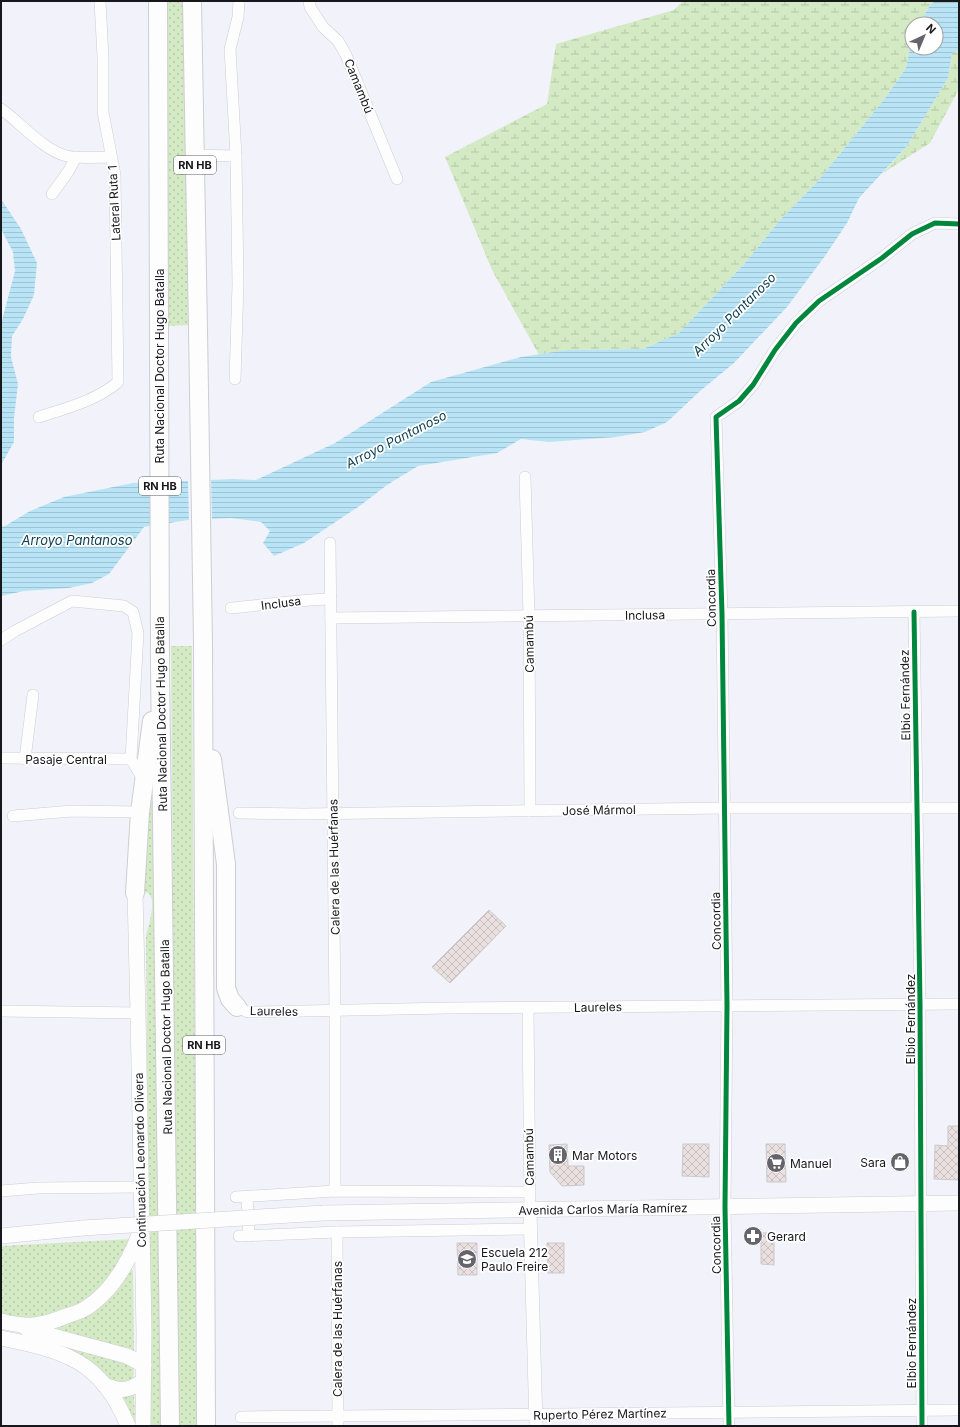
<svg xmlns="http://www.w3.org/2000/svg" width="960" height="1427" font-family="Inter,sans-serif">
<style>
.grass{fill:url(#grass-dots)}
.wetland{fill:url(#wetland-marsh)}
.water{fill:url(#water-rules)}
.pier{fill:#f2f3fa}
.building{fill:url(#building-cross-hatch);stroke:#cbc9cb}
.lines{fill:none;stroke-linecap:round;stroke-linejoin:round}
.minor-casing{stroke:#cdcdd2;stroke-width:12}
.tertiary-casing{stroke:#cdcdd2;stroke-width:14}
.secondary-casing{stroke:#cdcdd2;stroke-width:16}
.trunk-casing{stroke:#cdcdd2;stroke-width:20}
.minor{stroke:#fdfdfe;stroke-width:11}
.tertiary{stroke:#fdfdfe;stroke-width:13}
.secondary{stroke:#fdfdfe;stroke-width:15}
.trunk{stroke:#fdfdfe;stroke-width:18}
.secondary-bridge-casing{stroke:#cdcdd2;stroke-width:16;stroke-linecap:butt}
.secondary-bridge{stroke:#fdfdfe;stroke-width:15}
.cycleway-casing{stroke:#fff;stroke-width:8}
.cycleway{stroke:#00873e;stroke-width:5}
.labels{text-anchor:middle;dominant-baseline:central;stroke-width:3.5;stroke-linejoin:round;paint-order:stroke}
.shield{fill:#fff;stroke:#5d5d60;stroke-width:1}
.shield-label{font-size:11px;font-weight:bold;fill:#17171c}
.street-label{font-size:12px;fill:#17171c;stroke:#fff}
.poi-label{font-size:12px;fill:#17171c;stroke:#fff;text-anchor:start}
.water-label{font-size:13px;font-style:italic;fill:#0d4051;stroke:#fff}
</style>
<defs>
<pattern id="grass-dots" width="8" height="8" patternUnits="userSpaceOnUse"><rect width="8" height="8" fill="#d3eac4"/><path d="M2 2h.1M6 6h.1" fill="none" stroke="#b4c8a8" stroke-width="1.8" stroke-linecap="round"/></pattern>
<pattern id="wetland-marsh" width="20" height="14" patternUnits="userSpaceOnUse"><rect width="20" height="14" fill="#d3eac4"/><path d="M1 5h8M5 5V1M11 12h8M15 12V8" fill="none" stroke="#b4c8a8"/></pattern>
<pattern id="water-rules" width="6" height="5" patternUnits="userSpaceOnUse"><rect width="6" height="5" fill="#b9e4f6"/><path d="M0 2.5h6" fill="none" stroke="#9ec3d2"/></pattern>
<pattern id="building-cross-hatch" width="8" height="8" patternUnits="userSpaceOnUse"><rect width="8" height="8" fill="#eae0e0"/><path d="M0 0l8 8M0 8l8-8" fill="none" stroke="#c8bfc0"/></pattern>
</defs>
<rect width="100%" height="100%" fill="#f2f3fa"/>
<g class="grass">
<path d="M165 1H185L188 325 168 326Z"/>
<path d="M171 646H192L194 983 199 1426H179L174 1040Z"/>
<path d="M154 754 160 1378 162 1426H150L146 936C148 927 156 904 150 895 148 892 144 892 141 891Z"/>
<path d="M131 1239 115 1272 85 1302 42 1317 21 1318 1 1315V1246Z"/>
<path d="M132 1269 133 1270 134 1351 133 1352 49 1328 110 1298 120 1287Z"/>
<path d="M65 1347 122 1358 134 1367 133 1379 124 1384 112 1381 96 1365 84 1357Z"/>
<path d="M134 1393 135 1421 122 1396Z"/>
</g>
<g class="wetland">
<path d="M683 1H935L930 5 919 24H912V37L906 68 886 97 817 182 781 219 744 264 679 333 643 349 567 350 539 355 492 270 445 157 547 104 556 44 674 10Z"/>
<path d="M959 50V89L930 143 883 173 907 146 948 78 952 53Z"/>
</g>
<g class="water">
<path d="M935 1H959V50L952 53 948 78 907 146 859 198 847 223 825 256 787 307 734 363 699 392 667 422 645 432 616 437 549 442 521 439 497 453 418 466 387 485 361 505 304 543 274 556 263 543 270 531 261 522 231 518 188 520 144 527 109 574 92 583 69 588 24 591 1 596V527L5 526 30 511 64 497 133 483 234 479 256 480 335 443 431 382 521 357 567 350 643 349 679 333 744 264 781 219 817 182 886 97 906 68 912 37V48H936V24H919L930 5Z"/>
<path d="M1 199 21 229 37 263 34 295 23 319 12 336 11 357 18 384 14 418V442L1 465V324L15 271 13 252 1 229Z"/>
</g>
<path class="pier" d="M211 478 212 521 189 522 188 479Z"/>
<g class="building">
<path d="M489 910 506 926 450 983 432 967Z"/>
<path d="M948 1126H959V1180L934 1179 935 1145 948 1146Z"/>
<path d="M567 1144 568 1166H584V1185L562 1186 550 1172 549 1145Z"/>
<path d="M683 1144H709V1177L682 1176Z"/>
<path d="M766 1144H785L786 1182H767Z"/>
<path d="M761 1233H774V1265L761 1264Z"/>
<path d="M457 1243H477V1275H458Z"/>
<path d="M547 1243H564V1273H548Z"/>
</g>
<g class="lines">
<defs>
<g id="minor">
<path d="M309 1 310 7 323 27 338 41 346 55 397 179"/>
<path d="M1 109C21 123 44 151 67 156 81 159 97 157 111 157"/>
<path d="M195 155 236 156"/>
<path d="M52 194 68 172 76 157"/>
<path d="M235 379 238 284 236 156 230 49 238 17 239 1"/>
<path d="M39 417C64 409 98 400 118 382L115 175 103 112V57L100 1"/>
<path d="M525 477 529 616 530 811"/>
<path d="M330 543 335 1010V1191"/>
<path d="M231 608C264 605 297 600 331 599"/>
<path d="M914 612 920 1004 922 1426"/>
<path d="M331 618 959 611"/>
<path d="M1 640 15 631 72 601 124 606 133 612 138 633 131 759 144 781"/>
<path d="M1 758 131 759"/>
<path d="M25 759 33 695"/>
<path d="M239 813 304 814 724 808H959"/>
<path d="M13 816 72 811 140 812"/>
<path d="M237 1007 248 1012H257L448 1008 959 1004"/>
<path d="M528 1008 530 1210"/>
<path d="M1 1011 138 1013"/>
<path d="M1 1191 38 1188 141 1187"/>
<path d="M236 1197 335 1191 529 1192"/>
<path d="M247 1197 249 1236"/>
<path d="M337 1232 338 1426"/>
<path d="M239 1236 337 1232 531 1229"/>
<path d="M241 1417 959 1410"/>
<path d="M729 1426 725 1207 727 1006 722 614 716 417 739 401 753 385 775 350 796 323 819 301 882 258 912 234 935 223 959 224"/>
</g>
<path id="tertiary" d="M530 1210 536 1426"/>
<g id="secondary">
<path d="M135 893 138 1013 144 1332 143 1426"/>
<path d="M324 1213 959 1203"/>
<path d="M1 1236 83 1228"/>
<path d="M1 1321C25 1328 43 1326 66 1316 73 1314 80 1312 86 1308 112 1292 128 1263 139 1235"/>
<path d="M27 1329 127 1356 144 1365"/>
<path d="M1 1338C65 1351 101 1360 128 1426"/>
<path d="M104 1385C122 1392 128 1391 143 1381"/>
</g>
<g id="trunk">
<path d="M158 1 160 669 170 1426"/>
<path d="M192 1 198 329 203 643 206 1426"/>
<path d="M212 759 226 864V988L230 999 237 1007"/>
<path d="M135 893 140 812 152 721"/>
</g>
</defs>
<use href="#minor" class="minor-casing"/>
<use href="#tertiary" class="tertiary-casing"/>
<use href="#secondary" class="secondary-casing"/>
<use href="#trunk" class="trunk-casing"/>
<use href="#minor" class="minor"/>
<use href="#tertiary" class="tertiary"/>
<use href="#secondary" class="secondary"/>
<use href="#trunk" class="trunk"/>
<defs>
<path id="secondary-bridge" d="M83 1228 324 1213"/>
</defs>
<use href="#secondary-bridge" class="secondary-bridge-casing"/>
<use href="#secondary-bridge" class="secondary-bridge"/>
<defs>
<g id="cycleway">
<path d="M914 612 920 1004 922 1426"/>
<path d="M729 1426 725 1207 727 1006 722 614 716 417 739 401 753 385 775 350 796 323 819 301 882 258 912 234 935 223 959 224"/>
</g>
</defs>
<use href="#cycleway" class="cycleway-casing"/>
<use href="#cycleway" class="cycleway"/>
</g>
<defs>
<symbol id="building-disc" viewBox="-11 -11 22 22"><circle r="9.5" fill="#64646a" stroke="#fff"/><path d="M-4-6H4V6H1V3H-1V6H-4ZM-2.5-4.3h1.7v1.8h-1.7ZM.8-4.3h1.7v1.8H.8ZM-2.5-1h1.7V.8h-1.7ZM.8-1h1.7V.8H.8Z" fill="#fff"/></symbol>
<symbol id="shop-disc" viewBox="-11 -11 22 22"><circle r="9.5" fill="#64646a" stroke="#fff"/><path d="M-5-2.5h2.3a2.7 3.5 0 0 1 5.4 0H5L5.5 6h-11ZM-1.5-2.5h3a1.5 2.3 0 0 0-3 0Z" fill="#fff"/></symbol>
<symbol id="supermarket-disc" viewBox="-11 -11 22 22"><circle r="9.5" fill="#64646a" stroke="#fff"/><path d="M-6-5.5h2.5l.6 2H6L4.5 2H-2.5L-4.4-4H-6ZM-1.5 3.2a1.3 1.3 0 1 0 .1 0ZM3 3.2a1.3 1.3 0 1 0 .1 0Z" fill="#fff"/></symbol>
<symbol id="pharmacy-disc" viewBox="-11 -11 22 22"><circle r="9.5" fill="#64646a" stroke="#fff"/><path d="M-2-6h4v4h4v4h-4v4h-4v-4h-4v-4h4Z" fill="#fff"/></symbol>
<symbol id="school-disc" viewBox="-11 -11 22 22"><circle r="9.5" fill="#64646a" stroke="#fff"/><path d="M0-5L7-2L0 1L-7-2ZM-4 1L0 2.5L4 1V4Q0 6-4 4Z" fill="#fff"/></symbol>
</defs>
<g fill-rule="evenodd">
<use href="#building-disc" x="547" y="1144" width="22" height="22"/>
<use href="#shop-disc" x="889" y="1151" width="22" height="22"/>
<use href="#supermarket-disc" x="765" y="1152" width="22" height="22"/>
<use href="#pharmacy-disc" x="742" y="1225" width="22" height="22"/>
<use href="#school-disc" x="456" y="1248" width="22" height="22"/>
</g>
<g class="labels">
<g class="shield">
<rect x="174" y="156" width="42" height="18" rx="3"/>
<rect x="139" y="477" width="42" height="18" rx="3"/>
<rect x="183" y="1036" width="42" height="18" rx="3"/>
</g>
<g class="shield-label">
<text x="195" y="165">RN HB</text>
<text x="160" y="486">RN HB</text>
<text x="204" y="1045">RN HB</text>
</g>
<g class="street-label">
<text transform="translate(359 86) rotate(68)">Camambú</text>
<text transform="translate(114 203) rotate(-93)">Lateral Ruta 1</text>
<text transform="translate(159 366) rotate(-90)">Ruta Nacional Doctor Hugo Batalla</text>
<text transform="translate(711 598) rotate(-91)">Concordia</text>
<text transform="translate(281 603) rotate(-7)">Inclusa</text>
<text transform="translate(645 615) rotate(-1)">Inclusa</text>
<text transform="translate(529 644) rotate(-91)">Camambú</text>
<text transform="translate(905 695) rotate(-91)">Elbio Fernández</text>
<text transform="translate(161 714) rotate(-91)">Ruta Nacional Doctor Hugo Batalla</text>
<text x="66" y="759">Pasaje Central</text>
<text transform="translate(599 810) rotate(-1)">José Mármol</text>
<text transform="translate(334 867) rotate(-91)">Calera de las Huérfanas</text>
<text transform="translate(716 921) rotate(-91)">Concordia</text>
<text transform="translate(598 1007) rotate(-1)">Laureles</text>
<text transform="translate(274 1011) rotate(1)">Laureles</text>
<text transform="translate(910 1019) rotate(-90)">Elbio Fernández</text>
<text transform="translate(166 1037) rotate(-91)">Ruta Nacional Doctor Hugo Batalla</text>
<text transform="translate(529 1157) rotate(-91)">Camambú</text>
<text transform="translate(140 1160) rotate(-91)">Continuación Leonardo Olivera</text>
<text transform="translate(603 1209) rotate(-1)">Avenida Carlos María Ramírez</text>
<text transform="translate(716 1245) rotate(-91)">Concordia</text>
<text transform="translate(337 1329) rotate(-90)">Calera de las Huérfanas</text>
<text transform="translate(911 1343) rotate(-90)">Elbio Fernández</text>
<text transform="translate(600 1414) rotate(-1)">Ruperto Pérez Martínez</text>
</g>
<g class="poi-label">
<text x="572" y="1155">Mar Motors</text>
<text x="886" y="1162" text-anchor="end">Sara</text>
<text x="790" y="1163">Manuel</text>
<text x="767" y="1236">Gerard</text>
<text x="481" y="1252">Escuela 212<tspan x="481" dy="14">Paulo Freire</tspan></text>
</g>
<g class="water-label">
<text transform="translate(734 314) rotate(-45)">Arroyo Pantanoso</text>
<text transform="translate(396 439) rotate(-27)">Arroyo Pantanoso</text>
<text x="77" y="540">Arroyo Pantanoso</text>
</g>
</g>
<rect width="960" height="1427" fill="none" stroke="#17171c" stroke-width="4"/>
<g transform="translate(924 36) rotate(44)"><circle r="19" fill="#ffffff" stroke="#a2a2a4"/>
<path d="M0-3L7 15L0 10L-7 15Z" fill="#64646a"/>
<text y="-6" font-size="11" font-weight="bold" text-anchor="middle" fill="#17171c">N</text>
</g>
</svg>
